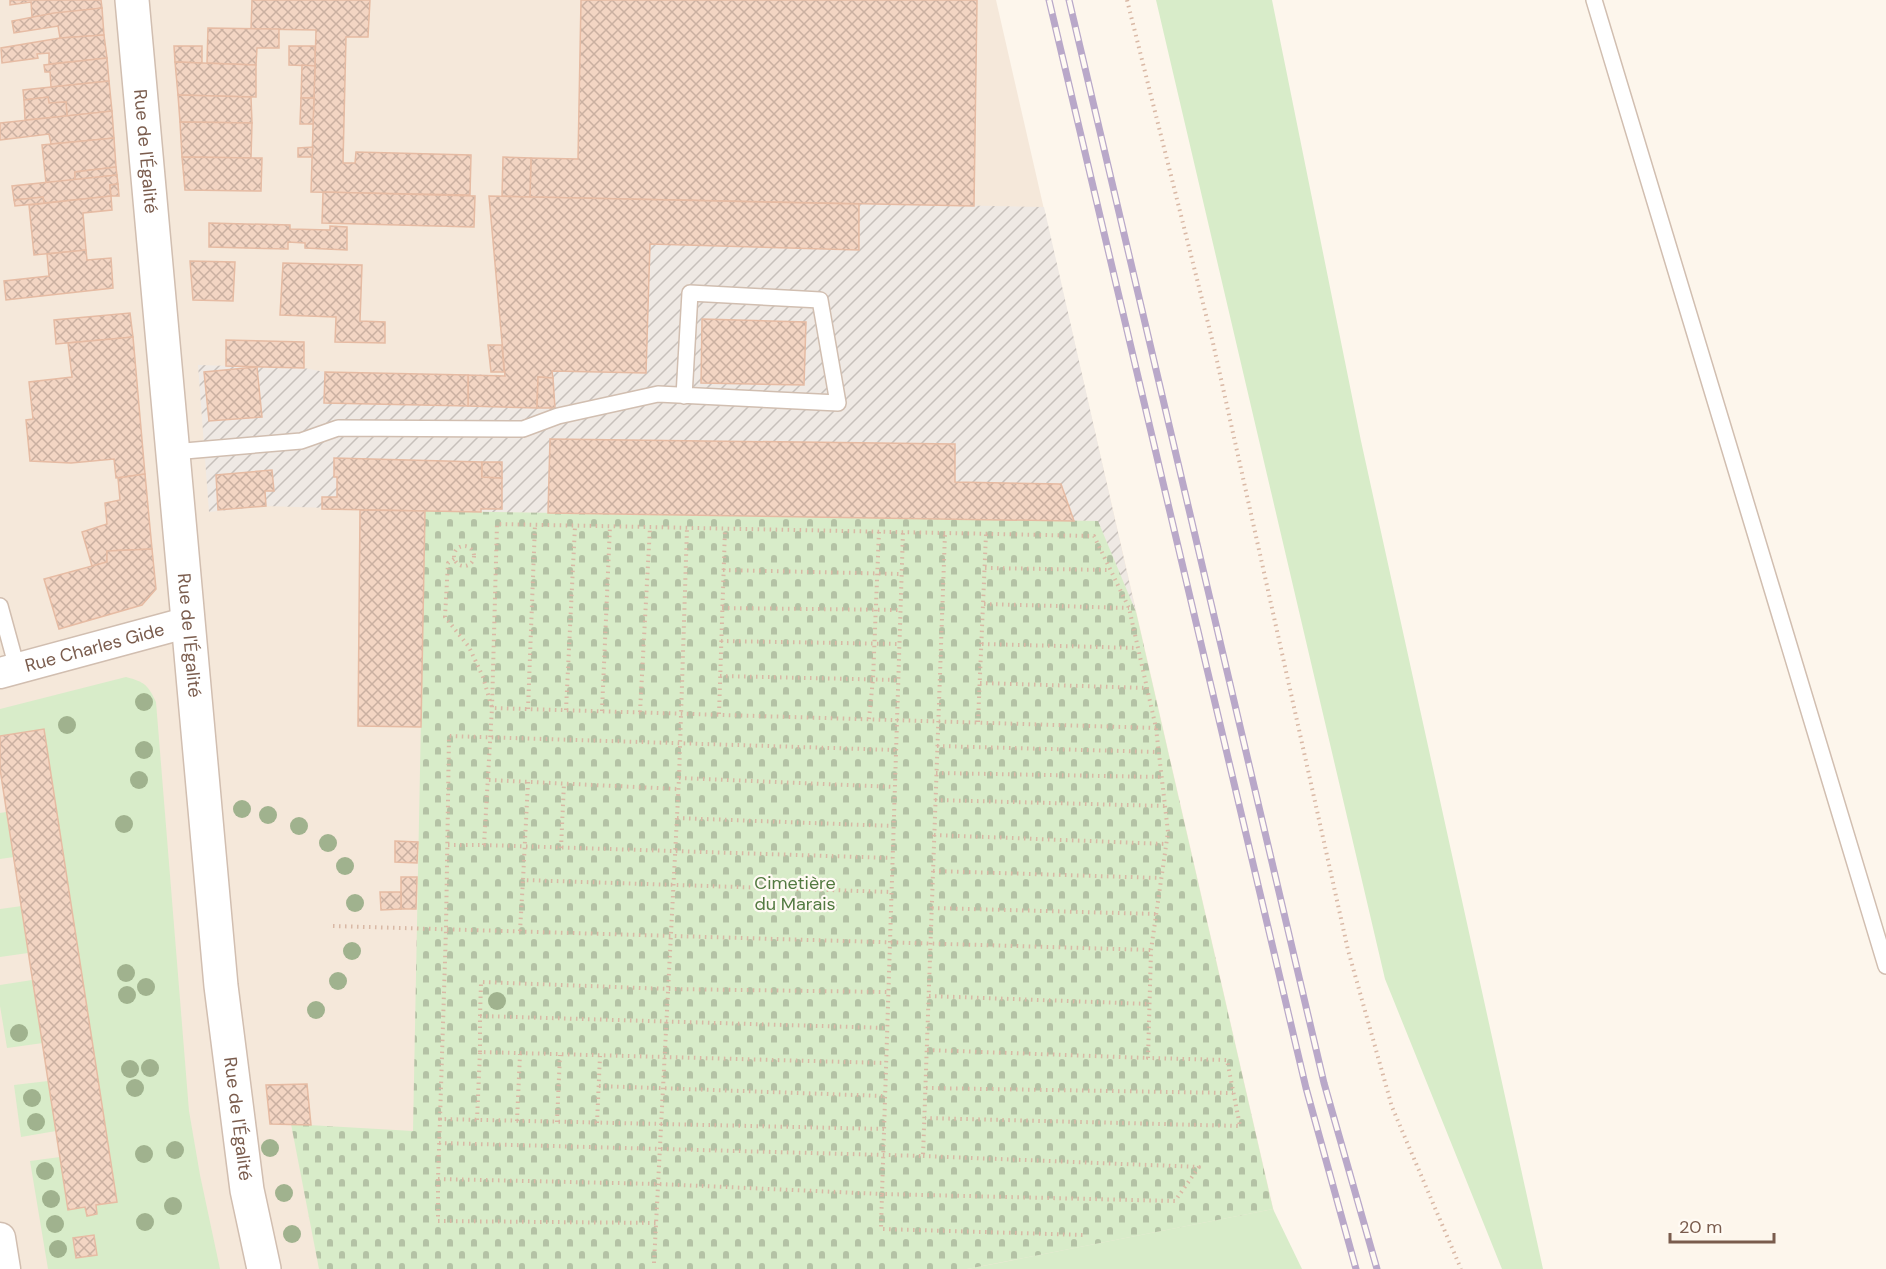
<svg xmlns="http://www.w3.org/2000/svg" width="1886" height="1269" font-family="'DM Sans',sans-serif">
<style>
.residential{fill:#f5e8da}
.industrial{fill:url(#industrial-furrows)}
.grass{fill:#d8ecc9}
.cemetery{fill:url(#cemetery-stones)}
.building{fill:url(#building-cross-hatch);stroke:#e6bba3;stroke-width:1.5}
.lines{fill:none;stroke-linecap:round;stroke-linejoin:round}
.service-casing{stroke:#d1beb0;stroke-width:18}
.minor-casing{stroke:#d1beb0;stroke-width:33}
.tertiary-casing{stroke:#d1beb0;stroke-width:36}
.path{stroke:#d9b8a5;stroke-width:4;stroke-dasharray:1.5 4.5;stroke-linecap:butt}
.service{stroke:#fff;stroke-width:15}
.minor{stroke:#fff;stroke-width:30}
.tertiary{stroke:#fff;stroke-width:33}
.rail-casing{stroke:#b9a8c9;stroke-width:7}
.rail{stroke:#fffaf3;stroke-width:4.5;stroke-dasharray:14;stroke-linecap:butt}
.tree{fill:#a0b28e}
.labels{text-anchor:middle;dominant-baseline:central;stroke-width:4.5;stroke-linejoin:round;paint-order:stroke}
.street-label{font-size:18px;fill:#7a5c4d;stroke:#fffaf3}
.park-label{font-size:18px;fill:#537a41;stroke:#fffaf3}
</style>
<defs>
<pattern id="industrial-furrows" width="10" height="10" patternUnits="userSpaceOnUse" patternTransform="scale(1.5)"><rect width="10" height="10" fill="#efe9e4"/><path d="M-1 1l2-2M0 10L10 0M9 11l2-2" fill="none" stroke="#c7c0bb"/></pattern>
<pattern id="cemetery-stones" width="16" height="16" patternUnits="userSpaceOnUse" patternTransform="scale(1.5)"><rect width="16" height="16" fill="#d8ecc9"/><path d="M2 7V4a2 2 0 0 1 4 0v3zM10 15v-3a2 2 0 0 1 4 0v3z" fill="#b4c2a5"/></pattern>
<pattern id="building-cross-hatch" width="8" height="8" patternUnits="userSpaceOnUse" patternTransform="scale(1.5)"><rect width="8" height="8" fill="#f3d5c3"/><path d="M0 0l8 8M0 8l8-8" fill="none" stroke="#cab0a1"/></pattern>
</defs>
<rect width="100%" height="100%" fill="#fdf6ec"/>
<path class="residential" d="M0 0H996L1287 1269H0Z"/>
<path class="industrial" d="M489 196 1044 207 1136 612 1097 521 425 511 266 506 209 512 198 365 304 368 325 372 504 375Z"/>
<g class="grass">
<path d="M1156 0H1272L1361 441 1543 1269H1502L1385 979Z"/>
<path d="M126 677C145 682 148 685 156 702L189 1111 200 1175 220 1269H48L30 1161 60 1157 68 1210 85 1207 87 1216 97 1214 96 1205 117 1201 44 730 0 736V709Z"/>
<path d="M6 812 14 857 0 859V813Z"/>
<path d="M22 906 28 953 0 957V909Z"/>
<path d="M32 980 43 1043 7 1048 0 1006V985Z"/>
<path d="M48 1081 56 1131 21 1137 14 1085Z"/>
<path d="M1273 1209 1302 1269H968Z"/>
</g>
<path class="cemetery" d="M425 511 1098 521 1136 612 1273 1209 967 1269H319L291 1124 413 1131Z"/>
<g class="building">
<path d="M10 0H101L102 8 32 17 31 2 10 5Z"/>
<path d="M252 0H370L368 37H346L343 163H355L356 152 471 155 470 195 311 192 316 30 251 29Z"/>
<path d="M581 0H977L974 206 530 197 531 158 578 159Z"/>
<path d="M102 8 104 35 60 38 58 26 14 33 12 21 54 13Z"/>
<path d="M208 28 279 29V48H257L256 65 207 63Z"/>
<path d="M104 35 107 58 49 64V53L37 54 38 58 2 63 1 48 60 38Z"/>
<path d="M174 46H202V63L175 62Z"/>
<path d="M289 46H315V66L289 65Z"/>
<path d="M107 58 109 81 51 87 50 72H45L44 65Z"/>
<path d="M175 62 256 65V97L178 95Z"/>
<path d="M302 65 315 66 314 98H301Z"/>
<path d="M109 81 112 111 67 116 66 102 49 103 48 97 24 100 23 90Z"/>
<path d="M178 95 251 97 252 123 180 122Z"/>
<path d="M48 97 49 103 66 102 67 116 25 120 24 100Z"/>
<path d="M301 98H314L313 124H300Z"/>
<path d="M112 111 114 138 51 144 49 134 0 140V123Z"/>
<path d="M180 122 252 123 251 158 182 157Z"/>
<path d="M114 138 116 167 75 172V180L46 183 42 145Z"/>
<path d="M313 147 312 157H298V148Z"/>
<path d="M182 157 262 158 261 191 185 190Z"/>
<path d="M503 157 531 158 530 197 502 196Z"/>
<path d="M116 167 117 175 75 180V172Z"/>
<path d="M117 175 118 184 110 185 111 196 44 203 43 197 14 200 12 186Z"/>
<path d="M118 184 119 196H111L110 185Z"/>
<path d="M323 192 475 196 474 227 322 223Z"/>
<path d="M111 196 112 210 83 213 86 250 34 255 29 205Z"/>
<path d="M489 196 859 204V250L650 244 646 373 552 371 553 378 538 377 537 408 468 406V375L505 376Z"/>
<path d="M43 197 44 203 15 206 14 200Z"/>
<path d="M209 223 290 225V229L330 230V226L347 227V250L305 248V243L288 242V249L209 247Z"/>
<path d="M86 250 87 260 111 258 113 288 6 300 4 281 49 276 47 254Z"/>
<path d="M190 261 235 262 233 301 193 300Z"/>
<path d="M283 263 362 265 360 321 385 322V343L335 342 336 317 280 315Z"/>
<path d="M130 313 133 337 56 344 54 320Z"/>
<path d="M702 319 806 322 804 385 701 383Z"/>
<path d="M133 337 145 474 116 478 114 459 71 463 30 461 26 420 33 419 29 382 72 377 68 343Z"/>
<path d="M226 340 304 342V368L226 366Z"/>
<path d="M488 345H502L504 372H491Z"/>
<path d="M257 367 262 417 209 421 204 372Z"/>
<path d="M325 372 468 375V406L324 403Z"/>
<path d="M538 377 553 378 555 408H537Z"/>
<path d="M550 439 955 444V482L1061 484 1074 521 548 513Z"/>
<path d="M334 458 482 462V477L502 478V509H481V512L322 509V497H337V477H334Z"/>
<path d="M482 462H502V478L482 477Z"/>
<path d="M272 470 274 491H265L266 506 218 510 216 475Z"/>
<path d="M145 474 152 549 107 551V562L92 566 82 532 107 524 105 503 120 500 118 478Z"/>
<path d="M360 510 425 511 421 727 358 726Z"/>
<path d="M152 549 156 589 142 605 59 629 44 579 107 562V551Z"/>
<path d="M44 729 117 1202 96 1205 97 1214 87 1216 85 1207 68 1210 0 769V736Z"/>
<path d="M395 841 418 842 417 863 395 862Z"/>
<path d="M401 877H417L416 909H401Z"/>
<path d="M380 892H401V909L381 910Z"/>
<path d="M307 1084 311 1125 270 1124 266 1085Z"/>
<path d="M94 1235 97 1255 76 1258 73 1238Z"/>
</g>
<g class="lines">
<defs>
<g id="service">
<path d="M1594 0 1886 966"/>
<path d="M173 452 301 441 338 428 523 429 558 416 658 394 838 403 820 300 690 293 684 396"/>
<path d="M0 606 17 668"/>
</g>
<g id="minor">
<path id="s1" d="M0 673 189 622"/>
<path d="M0 1238 5 1269"/>
</g>
<g id="tertiary">
<path id="s2" d="M132 0 221 986 247 1190 264 1269"/>
</g>
</defs>
<use href="#service" class="service-casing"/>
<use href="#minor" class="minor-casing"/>
<use href="#tertiary" class="tertiary-casing"/>
<g class="path">
<path d="M1127 0 1213 343 1348 950 1392 1107 1461 1269"/>
<circle cx="464" cy="556" r="10"/>
<path d="M454 559 448 563 445 617 469 647 483 677 492 708 1156 728"/>
<path d="M985 568 1110 570"/>
<path d="M723 570 901 574"/>
<path d="M984 604 1129 608"/>
<path d="M722 608 900 610"/>
<path d="M721 641 899 644"/>
<path d="M982 644 1138 648"/>
<path d="M720 676 897 680"/>
<path d="M980 683 1147 688"/>
<path d="M528 709 535 525"/>
<path d="M566 710 575 526"/>
<path d="M602 711 610 526"/>
<path d="M640 712 650 527"/>
<path d="M719 714 725 529"/>
<path d="M869 719 873 679 879 531"/>
<path d="M978 722 986 534"/>
<path d="M937 746 1159 752"/>
<path d="M936 773 1161 777"/>
<path d="M679 778 894 787"/>
<path d="M489 780 678 789"/>
<path d="M528 782 523 880 891 892"/>
<path d="M935 800 1165 806"/>
<path d="M677 818 893 826"/>
<path d="M934 835 1166 844"/>
<path d="M448 845H484L492 708 497 524 1094 536 1129 608 1156 728 1168 832 1151 950 1148 1058 1227 1060 1240 1126 925 1118"/>
<path d="M484 845 892 858"/>
<path d="M561 848 564 783"/>
<path d="M933 871 1161 878"/>
<path d="M932 908 1156 914"/>
<path d="M333 926 1151 950"/>
<path d="M520 931 523 880"/>
<path d="M929 996 1150 1004"/>
<path d="M480 1016 481 982 669 989 887 992"/>
<path d="M927 1050 1148 1058"/>
<path d="M480 1052V1016L887 1028"/>
<path d="M599 1086 884 1096"/>
<path d="M926 1088 1233 1093"/>
<path d="M440 1119 438 1179 658 1184 882 1194 903 532"/>
<path d="M477 1120 480 1052 885 1063"/>
<path d="M517 1121 520 1054"/>
<path d="M557 1122 560 1055"/>
<path d="M597 1123 600 1056"/>
<path d="M884 1129 440 1119 446 929 449 736 895 750"/>
<path d="M439 1143 923 1156 945 533"/>
<path d="M923 1156 1199 1167 1175 1201 882 1194 881 1229 1084 1235"/>
<path d="M438 1179V1221L656 1223"/>
<path d="M654 1263 679 778 687 528"/>
</g>
<use href="#service" class="service"/>
<use href="#minor" class="minor"/>
<use href="#tertiary" class="tertiary"/>
<defs>
<g id="rail">
<path d="M1049 0 1306 1088 1356 1269"/>
<path d="M1069 0 1324 1083 1377 1269"/>
</g>
</defs>
<use href="#rail" class="rail-casing"/>
<use href="#rail" class="rail"/>
</g>
<g class="tree">
<circle cx="144" cy="702" r="9"/>
<circle cx="67" cy="725" r="9"/>
<circle cx="144" cy="750" r="9"/>
<circle cx="139" cy="780" r="9"/>
<circle cx="242" cy="809" r="9"/>
<circle cx="268" cy="815" r="9"/>
<circle cx="124" cy="824" r="9"/>
<circle cx="299" cy="826" r="9"/>
<circle cx="328" cy="843" r="9"/>
<circle cx="345" cy="866" r="9"/>
<circle cx="355" cy="903" r="9"/>
<circle cx="352" cy="951" r="9"/>
<circle cx="126" cy="973" r="9"/>
<circle cx="338" cy="981" r="9"/>
<circle cx="146" cy="987" r="9"/>
<circle cx="127" cy="995" r="9"/>
<circle cx="497" cy="1001" r="9"/>
<circle cx="316" cy="1010" r="9"/>
<circle cx="19" cy="1033" r="9"/>
<circle cx="150" cy="1068" r="9"/>
<circle cx="130" cy="1069" r="9"/>
<circle cx="135" cy="1088" r="9"/>
<circle cx="32" cy="1098" r="9"/>
<circle cx="36" cy="1122" r="9"/>
<circle cx="270" cy="1148" r="9"/>
<circle cx="175" cy="1150" r="9"/>
<circle cx="144" cy="1154" r="9"/>
<circle cx="45" cy="1171" r="9"/>
<circle cx="284" cy="1193" r="9"/>
<circle cx="51" cy="1199" r="9"/>
<circle cx="173" cy="1206" r="9"/>
<circle cx="145" cy="1222" r="9"/>
<circle cx="55" cy="1224" r="9"/>
<circle cx="292" cy="1234" r="9"/>
<circle cx="58" cy="1249" r="9"/>
</g>
<g class="labels">
<g class="street-label">
<text stroke="none"><textPath href="#s2" startOffset="152">Rue de l'Égalité</textPath></text>
<text stroke="none"><textPath href="#s2" startOffset="638">Rue de l'Égalité</textPath></text>
<text stroke="none"><textPath href="#s1" startOffset="98">Rue Charles Gide</textPath></text>
<text stroke="none"><textPath href="#s2" startOffset="1124">Rue de l'Égalité</textPath></text>
</g>
<g class="park-label">
<text x="795" y="883">Cimetière<tspan x="795" dy="21">du Marais</tspan></text>
</g>
</g>
<path d="M1670 1233v9h104v-9" fill="none" stroke="#7a5c4d" stroke-width="3"/>
<text x="1679" y="1233" font-size="18" fill="#7a5c4d" stroke="#fffaf3" stroke-width="4.5" paint-order="stroke">20 m</text>
</svg>
